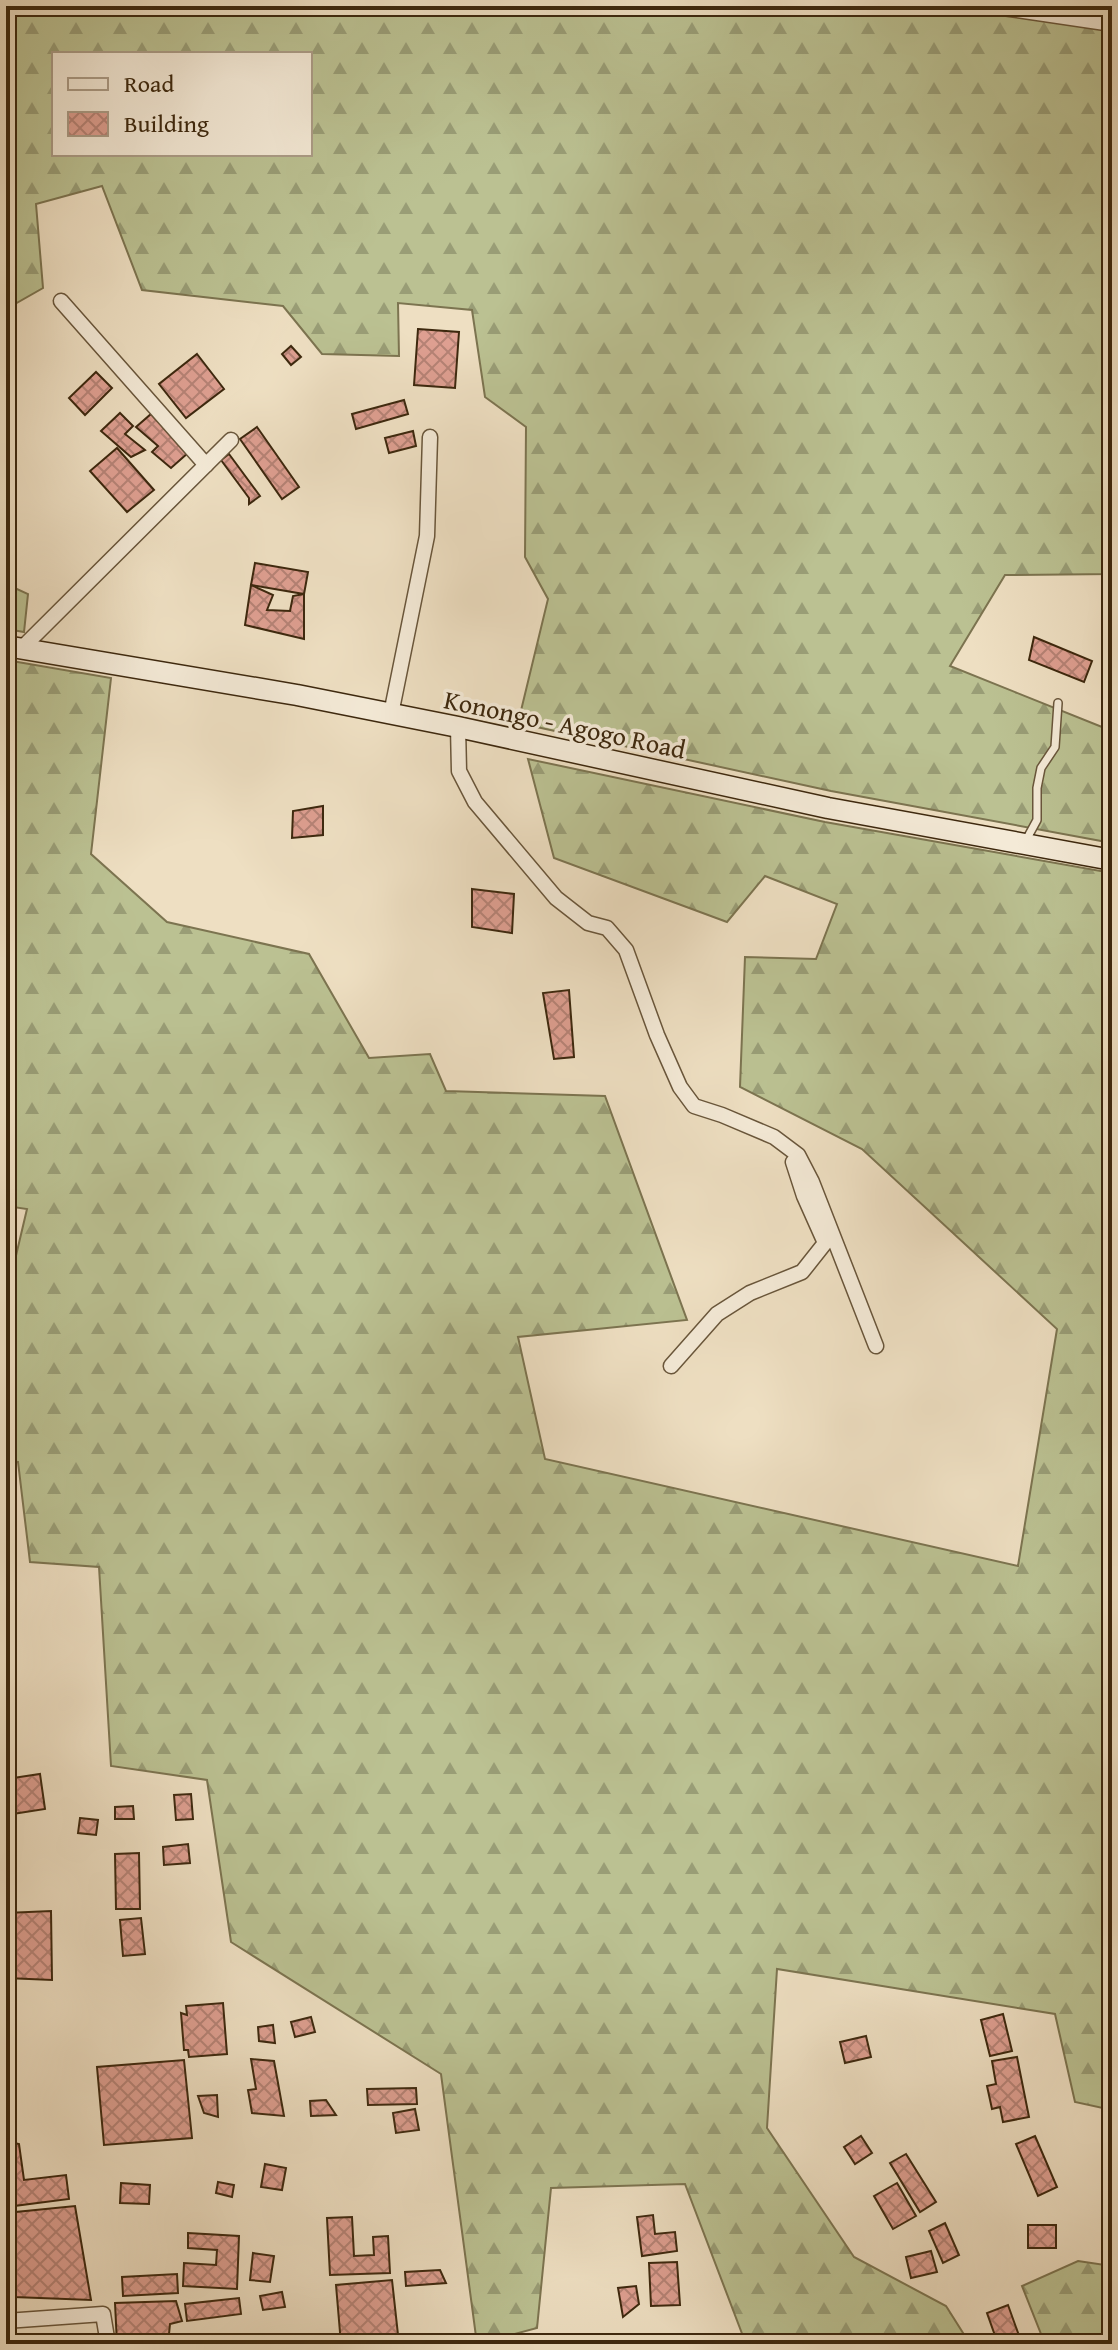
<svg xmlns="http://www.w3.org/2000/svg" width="1118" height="2350" font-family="'Gentium Book Plus',serif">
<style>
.forest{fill:url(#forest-firs);stroke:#7c7450;stroke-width:2;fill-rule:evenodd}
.building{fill:url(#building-cross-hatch);stroke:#3d280e;stroke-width:2}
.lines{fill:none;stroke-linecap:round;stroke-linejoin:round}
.service-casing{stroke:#69563b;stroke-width:10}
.minor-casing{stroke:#69563b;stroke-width:17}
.secondary-casing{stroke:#3d280e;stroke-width:23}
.service{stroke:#f4ead7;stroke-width:7}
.minor{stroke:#f4ead7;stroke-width:14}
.secondary{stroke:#f4ead7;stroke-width:20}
.labels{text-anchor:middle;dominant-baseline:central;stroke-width:7;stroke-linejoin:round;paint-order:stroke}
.street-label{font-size:26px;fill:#3d280e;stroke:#f4ead7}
</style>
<defs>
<pattern id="forest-firs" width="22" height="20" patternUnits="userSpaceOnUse" patternTransform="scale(2)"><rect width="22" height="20" fill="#bbc192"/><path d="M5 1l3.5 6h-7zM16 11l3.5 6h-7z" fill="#999d76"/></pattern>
<pattern id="building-cross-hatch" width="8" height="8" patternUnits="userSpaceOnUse" patternTransform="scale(2)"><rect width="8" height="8" fill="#de9f91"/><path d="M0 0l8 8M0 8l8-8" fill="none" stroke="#b58275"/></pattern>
</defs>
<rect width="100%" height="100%" fill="#eedfc2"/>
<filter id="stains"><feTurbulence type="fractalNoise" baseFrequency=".0025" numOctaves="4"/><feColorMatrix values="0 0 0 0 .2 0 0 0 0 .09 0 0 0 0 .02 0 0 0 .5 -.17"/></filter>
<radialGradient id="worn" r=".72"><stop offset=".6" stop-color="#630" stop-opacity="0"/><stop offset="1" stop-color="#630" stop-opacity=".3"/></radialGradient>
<g class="forest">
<path d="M6 6H1112V574L1005 575 950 666 1112 731V843L831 791 518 723 548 599 525 557 526 427 485 397 472 310 398 303 399 356 322 354 283 306 142 290 102 186 36 204 43 288 6 309ZM54 54H310V154H54Z"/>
<path d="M6 584 28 594 24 632 6 629Z"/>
<path d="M6 660 111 678 91 854 167 922 309 954 369 1058 430 1054 446 1091 605 1096 687 1320 518 1337 545 1459 1018 1566 1057 1329 862 1149 740 1087 745 957 816 959 837 904 765 876 727 922 554 858 528 759 825 822 1112 873V2110L1075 2102 1055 2014 777 1969 767 2128 854 2257 946 2306 970 2344H746L685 2184 551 2188 537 2328 477 2344 441 2074 231 1942 207 1780 111 1766 99 1567 30 1562 18 1462 6 1461V1298L27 1209 6 1206Z"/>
<path d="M1078 2261 1112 2266V2344H1045L1022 2286Z"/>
</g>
<g class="building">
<path d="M418 329 459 332 455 388 414 385Z"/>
<path d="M291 346 301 357 291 365 282 354Z"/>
<path d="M197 354 224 389 186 418 159 384Z"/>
<path d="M96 372 112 388 85 415 69 398Z"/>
<path d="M404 400 408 414 356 429 352 414Z"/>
<path d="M120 413 133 426 125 434 145 450 131 457 101 431Z"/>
<path d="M151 414 188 453 171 468 152 452 158 446 136 427Z"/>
<path d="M257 427 299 487 282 499 240 439Z"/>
<path d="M413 431 416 446 389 453 385 438Z"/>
<path d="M117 448 154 490 127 512 90 471Z"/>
<path d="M229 454 260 496 249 504V498L221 460Z"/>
<path d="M255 563 308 572 304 594 251 585Z"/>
<path d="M251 585 273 595 267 610 290 611 293 596 304 594V639L245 625Z"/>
<path d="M1034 637 1092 661 1084 682 1029 660Z"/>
<path d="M323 806V835L292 838 293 811Z"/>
<path d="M472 889 514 894 512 933 472 927Z"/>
<path d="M569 990 574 1057 554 1059 543 993Z"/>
<path d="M40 1774 45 1809 6 1815V1779Z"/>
<path d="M191 1794 193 1819 176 1820 174 1795Z"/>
<path d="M133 1806 134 1819H115V1807Z"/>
<path d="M80 1818 98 1820 96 1835 78 1833Z"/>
<path d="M188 1844 190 1863 164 1865 163 1847Z"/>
<path d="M139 1853 140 1909H116L115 1854Z"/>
<path d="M51 1911 52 1980 6 1978V1913Z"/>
<path d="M141 1918 145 1954 123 1956 120 1920Z"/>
<path d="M223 2003 227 2054 189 2057 188 2050H184L181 2013 187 2015 186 2006Z"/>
<path d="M1003 2014 1012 2051 990 2056 981 2020Z"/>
<path d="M311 2017 315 2032 295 2037 291 2022Z"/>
<path d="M273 2025 275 2043 259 2041 258 2027Z"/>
<path d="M866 2036 871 2057 845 2063 840 2042Z"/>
<path d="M1017 2057 1029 2117 1003 2122 1000 2107 992 2109 987 2086 996 2084 992 2061Z"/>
<path d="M251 2059 274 2061 284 2116 252 2113 248 2090 256 2089Z"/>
<path d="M184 2060 192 2138 104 2145 97 2067Z"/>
<path d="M416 2088 417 2104 368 2105 367 2089Z"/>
<path d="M217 2095 218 2117 204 2113 198 2096Z"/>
<path d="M326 2100 336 2115 311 2116 310 2101Z"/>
<path d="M415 2109 419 2130 396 2133 393 2113Z"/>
<path d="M861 2136 872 2153 855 2164 844 2147Z"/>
<path d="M1035 2136 1057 2187 1038 2196 1016 2144Z"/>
<path d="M6 2141 19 2144 24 2180 66 2175 69 2199 6 2207Z"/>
<path d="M906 2154 936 2202 920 2212 890 2163Z"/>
<path d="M265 2164 286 2168 282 2190 261 2187Z"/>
<path d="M218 2182 234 2185 232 2197 216 2193Z"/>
<path d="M121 2183 150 2185 149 2204 120 2203Z"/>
<path d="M897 2183 916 2216 893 2229 874 2196Z"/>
<path d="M75 2206 91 2300 14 2297 6 2213Z"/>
<path d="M653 2215 655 2234 675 2232 677 2251 642 2256 637 2217Z"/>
<path d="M352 2217 354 2256 374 2255 373 2237 388 2236 390 2273 330 2275 327 2218Z"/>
<path d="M945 2223 959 2255 943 2263 929 2231Z"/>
<rect x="1028" y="2225" width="28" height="23"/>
<path d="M188 2233 239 2236 237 2289 183 2286 184 2263 216 2265 217 2250 188 2248Z"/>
<path d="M931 2251 937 2272 911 2278 906 2257Z"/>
<path d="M253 2253 274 2256 270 2282 250 2280Z"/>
<path d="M677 2262 680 2305 651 2306 649 2263Z"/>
<path d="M440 2270 446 2283 406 2286 405 2272Z"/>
<path d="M177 2274 178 2293 123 2296 122 2277Z"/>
<path d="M392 2280 399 2344H341L336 2285Z"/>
<path d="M636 2286 639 2304 623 2317 618 2288Z"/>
<path d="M282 2292 285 2307 263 2310 260 2296Z"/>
<path d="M239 2298 241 2314 187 2321 185 2304Z"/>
<path d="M176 2301 182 2321 170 2324 168 2344H117L115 2303Z"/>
<path d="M1008 2305 1022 2344H998L987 2313Z"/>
</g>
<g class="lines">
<defs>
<path id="service" d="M1025 842 1037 820V788L1041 768 1055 747 1058 703"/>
<g id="minor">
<path d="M989 6 1112 24"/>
<path d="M61 301 206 465"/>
<path d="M21 649 231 440"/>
<path d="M391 714 427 536 430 437"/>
<path d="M458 727 459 771 475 802 556 898 588 923 607 928 626 950 657 1035 680 1087 694 1106 722 1115 774 1137 798 1155 812 1182 876 1346"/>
<path d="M671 1366 717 1314 750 1293 802 1272 825 1243 804 1196 793 1162"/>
<path d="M6 2321 103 2314 108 2344"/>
</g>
<path id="secondary" d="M6 646 297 695 458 727 828 808 1112 860"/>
</defs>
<use href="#service" class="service-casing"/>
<use href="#minor" class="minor-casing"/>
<use href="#secondary" class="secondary-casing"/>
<use href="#service" class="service"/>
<use href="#minor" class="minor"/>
<use href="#secondary" class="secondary"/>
</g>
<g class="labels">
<g class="street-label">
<text transform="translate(565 724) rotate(12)">Konongo - Agogo Road</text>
</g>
</g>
<rect width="1118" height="2350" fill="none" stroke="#eedfc2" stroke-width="32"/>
<rect x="8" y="8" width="1102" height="2334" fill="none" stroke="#3d280e" stroke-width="4"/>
<rect x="16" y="16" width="1086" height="2318" fill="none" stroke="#3d280e" stroke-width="2"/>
<rect x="52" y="52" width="260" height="104" fill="#f4ead7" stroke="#ab9c87" stroke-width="2"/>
<rect x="68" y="78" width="40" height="12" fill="#f4ead7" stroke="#ab9c87" stroke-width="2"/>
<text x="124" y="92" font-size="24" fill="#3d280e">Road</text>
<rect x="68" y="112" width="40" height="24" fill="url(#building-cross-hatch)" stroke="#ab9c87" stroke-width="2"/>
<text x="124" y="132" font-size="24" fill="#3d280e">Building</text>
<rect width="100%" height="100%" filter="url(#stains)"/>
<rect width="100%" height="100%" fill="url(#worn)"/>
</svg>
